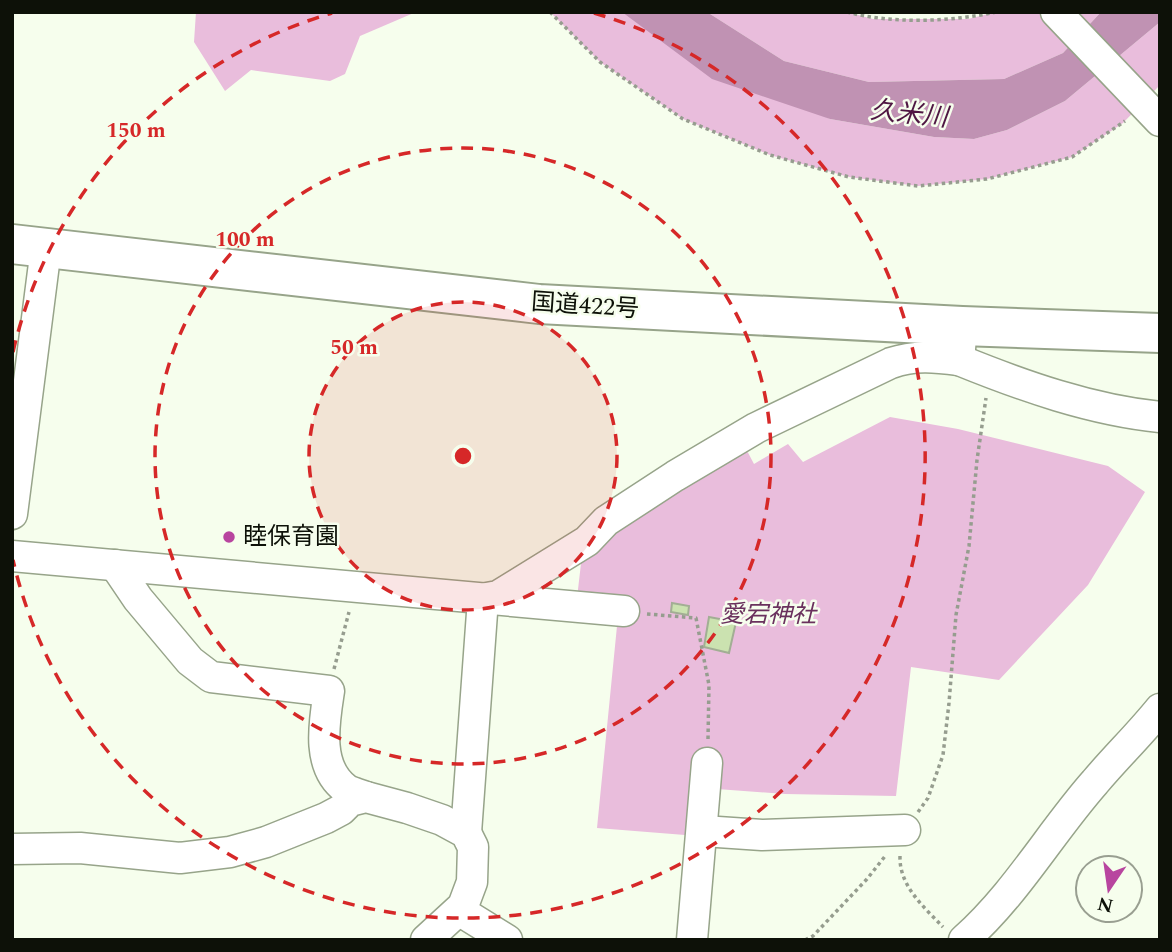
<svg xmlns="http://www.w3.org/2000/svg" width="1172" height="952" font-family="Spectral,'Noto Sans JP',serif">
<style>
.green{fill:#e9bddc}
.water{fill:#c092b3}
.building{fill:#cbe2b0;stroke:#a2ae94;stroke-width:2}
.lines{fill:none;stroke-linecap:round;stroke-linejoin:round}
.minor-casing{stroke:#97a48a;stroke-width:33}
.highway-casing{stroke:#97a48a;stroke-width:42}
.path{stroke:#969d8f;stroke-width:3.5;stroke-dasharray:3.5 3.5;stroke-linecap:butt}
.minor{stroke:#fff;stroke-width:30}
.highway{stroke:#fff;stroke-width:38}
.ring{fill:none;stroke:#d62828;stroke-width:3.5;stroke-dasharray:12 9}
.poi-dot{fill:#b8459f;stroke:#f6feed;stroke-width:2.5}
.labels{text-anchor:middle;dominant-baseline:central;stroke-width:5;stroke-linejoin:round;paint-order:stroke}
.street-label{font-size:24px;fill:#0d1108;stroke:#f6feed}
.poi-label{font-size:24px;fill:#0d1108;stroke:#f6feed;text-anchor:start}
.park-label{font-size:24px;font-style:italic;fill:#6a315d;stroke:#f6feed}
.water-label{font-size:26px;font-style:italic;fill:#4e1642;stroke:#f6feed}
.centre{fill:#d62828;stroke:#f6feed;stroke-width:3.5}
.ring-label{font-size:21px;text-anchor:middle;font-weight:bold;fill:#d62828;stroke:#f6feed;stroke-width:5;stroke-linejoin:round;paint-order:stroke}
</style>
<rect width="100%" height="100%" fill="#f6feed"/>
<g class="green">
<path d="M196 12H416L360 36 345 74 330 81 251 70 225 91 194 42Z"/>
<path d="M550 12H622L830 119 934 137 974 139 1007 130 1065 101 1160 22V85L1123 123 1072 157 987 179 918 186 849 177 770 155 683 119 600 62Z"/>
<path d="M707 12H847L873 19H968L996 12H1101L1063 53 1004 79 869 82 784 61Z"/>
<path d="M890 417 958 429 1108 466 1145 492 1088 585 999 680 911 667 896 796 785 794 690 787 685 835 597 828 617 626 515 614 577 598 582 555 744 445 754 464 788 444 803 462Z"/>
</g>
<path class="water" d="M622 12H707L784 61 869 82 1004 79 1063 53 1101 12H1160V22L1065 101 1007 130 974 139 934 137 830 119 712 79Z"/>
<g class="building">
<path d="M672 603 689 606 688 615 671 612Z"/>
<path d="M709 617 736 622 729 653 704 647Z"/>
</g>
<g class="lines">
<defs>
<g id="minor">
<path d="M1056 12 1160 121"/>
<path d="M959 360C1023 386 1091 410 1160 417"/>
<path d="M12 514 46 248"/>
<path d="M12 556 624 611"/>
<path d="M115 565 138 599 190 661 211 677 329 691C324 723 316 767 346 789 351 793 360 794 366 797"/>
<path d="M487 598 498 596 587 541 606 521 675 476 756 428 891 363C915 355 934 357 959 360L962 326"/>
<path d="M703 831 762 835 905 830"/>
<path d="M466 833 483 599"/>
<path d="M12 849 80 848 180 858 230 852 266 842 326 818 341 810 350 801 366 797 407 808 442 820 466 833 473 847 472 882 463 906 426 940"/>
<path d="M463 906 465 914 507 940"/>
<path d="M692 940 707 763"/>
<path d="M964 940C1016 894 1050 833 1095 782 1116 757 1139 735 1160 709"/>
</g>
<path id="highway" d="M12 244 539 304 962 326 1160 333"/>
</defs>
<use href="#minor" class="minor-casing"/>
<use href="#highway" class="highway-casing"/>
<g class="path">
<path d="M550 12 600 62 683 119 770 155 849 177 918 186 987 179 1072 157 1125 121"/>
<path d="M847 12C892 24 951 22 996 12"/>
<path d="M647 614 696 618 709 685 708 739"/>
<path d="M334 669 349 612"/>
<path d="M918 812 928 798 943 755 949 703 956 615 969 546 977 460 986 398"/>
<path d="M900 856C899 886 924 907 943 927"/>
<path d="M805 940 813 936 867 879 886 855"/>
</g>
<use href="#minor" class="minor"/>
<use href="#highway" class="highway"/>
</g>
<circle cx="463" cy="456" r="154" fill="#d62828" fill-opacity=".12"/>
<g class="ring">
<circle cx="463" cy="456" r="154"/>
<circle cx="463" cy="456" r="308"/>
<path d="M13 352A462 462 0 0 1 332 13M594 13A462 462 0 1 1 13 560"/>
</g>
<circle class="poi-dot" cx="229" cy="537" r="7"/>
<g class="labels">
<g class="street-label">
<text transform="translate(585 306) rotate(4)">国道422号</text>
</g>
<g class="poi-label">
<text x="243" y="537">睦保育園</text>
</g>
<g class="park-label">
<text x="768" y="615">愛宕神社</text>
</g>
<g class="water-label">
<text transform="translate(909 114) rotate(6)">久米川</text>
</g>
</g>
<circle cx="463" cy="456" r="10" class="centre"/>
<g class="ring-label">
<text x="136" y="137">150 m</text>
<text x="245" y="246">100 m</text>
<text x="354" y="354">50 m</text>
</g>
<rect width="1172" height="952" fill="none" stroke="#0d1108" stroke-width="28"/>
<g transform="translate(1109 889) rotate(193)"><circle r="33" fill="#f6feed" stroke="#999f91" stroke-width="2"/>
<path d="M0-5L12 26L0 18L-12 26Z" fill="#b8459f"/>
<text y="-10" font-size="19" font-weight="bold" text-anchor="middle" fill="#0d1108">N</text>
</g>
</svg>
